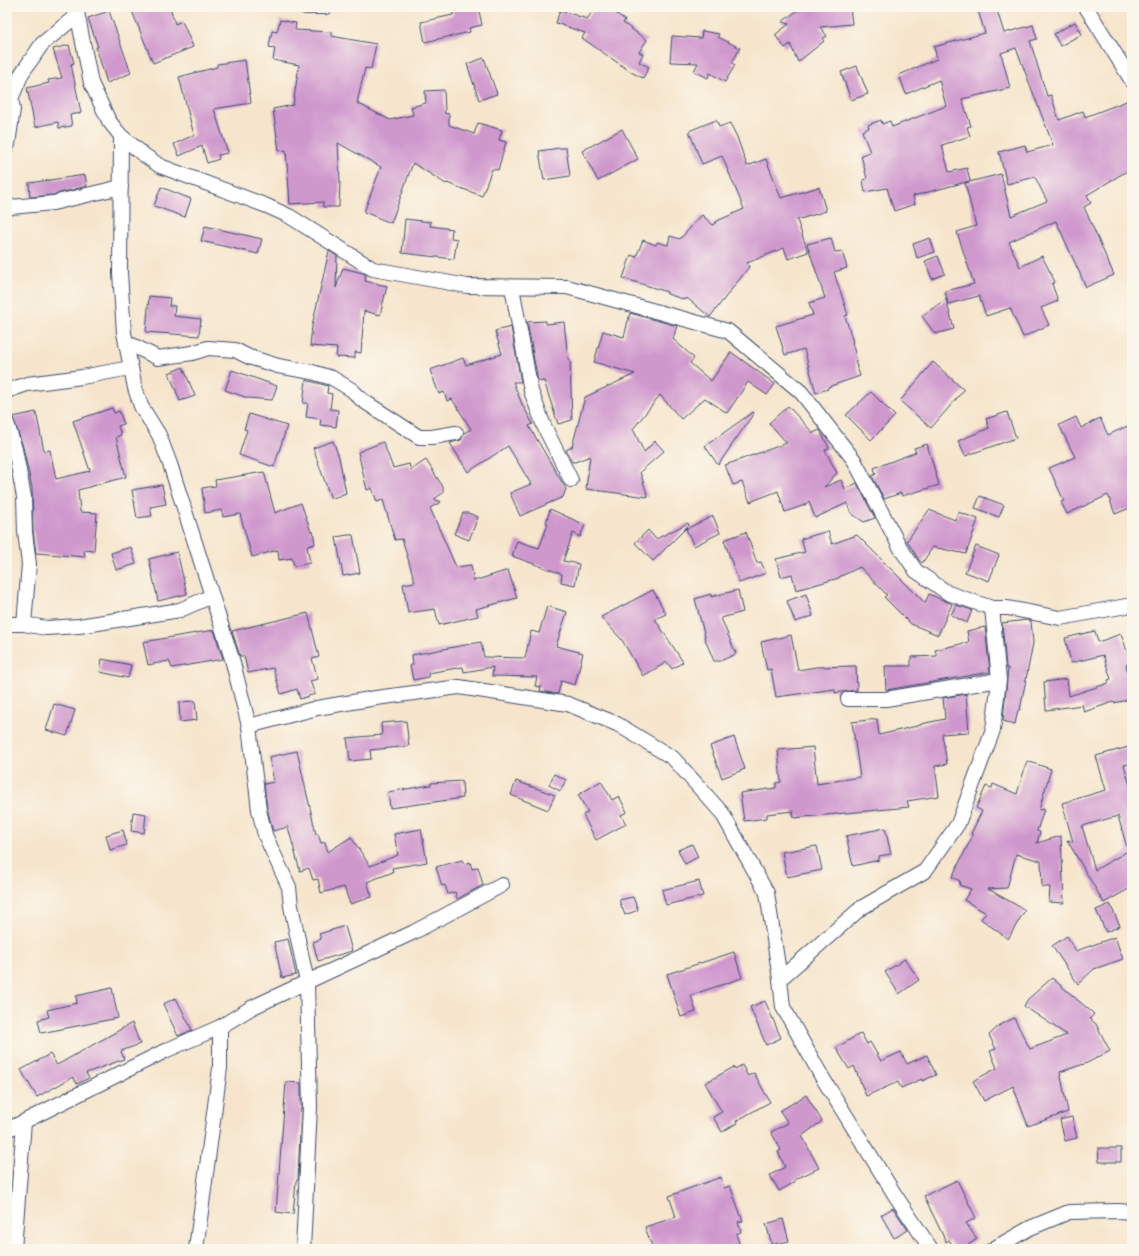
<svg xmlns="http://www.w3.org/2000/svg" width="1139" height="1256" font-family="Cardo,serif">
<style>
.building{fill:#cf98cd;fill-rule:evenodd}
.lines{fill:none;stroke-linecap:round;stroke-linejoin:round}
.minor-casing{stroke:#3c4a6e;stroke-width:16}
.minor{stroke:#fff;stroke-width:14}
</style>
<rect width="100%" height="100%" fill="#fbf7ec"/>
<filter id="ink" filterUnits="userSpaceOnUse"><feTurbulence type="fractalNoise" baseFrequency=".025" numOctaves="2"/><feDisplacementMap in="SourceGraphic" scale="8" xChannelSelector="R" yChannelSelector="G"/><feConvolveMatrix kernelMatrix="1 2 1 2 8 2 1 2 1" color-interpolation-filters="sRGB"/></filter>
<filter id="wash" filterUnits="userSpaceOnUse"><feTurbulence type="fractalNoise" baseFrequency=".012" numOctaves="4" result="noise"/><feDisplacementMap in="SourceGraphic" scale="16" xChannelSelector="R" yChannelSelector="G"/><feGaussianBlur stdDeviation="0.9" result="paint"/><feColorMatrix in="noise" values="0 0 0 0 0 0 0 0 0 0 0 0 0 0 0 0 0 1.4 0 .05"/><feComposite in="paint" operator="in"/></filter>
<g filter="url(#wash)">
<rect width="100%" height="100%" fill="#f6e5cc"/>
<g id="blocks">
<g class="building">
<path d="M143 7H170L175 24 182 21 193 47 153 63 132 11Z"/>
<path d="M452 7H478L482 25 469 28 470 32 425 42 421 22 453 15Z"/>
<path d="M596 7H599L606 12 609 8 625 20 623 23 647 40 639 52 643 54 639 62 649 67 643 78 631 72 582 38 585 33 556 23 560 10 587 19Z"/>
<path d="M802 7H820L821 8 850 7 852 24 820 27 827 36 822 39 824 41 798 62 790 44 785 48 775 35 789 24 782 22Z"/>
<path d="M977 7H996L1004 33 1033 25 1037 39 1030 41 1047 96 1051 95 1059 120 1083 111 1085 117 1132 99V168L1087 195 1091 203 1084 207 1114 275 1086 287 1056 221 1009 242 1020 267 1042 256 1055 282 1052 284 1058 301 1041 308 1049 325 1023 337 1010 308 986 316 979 296 948 304 945 291 974 284 957 232 976 226 965 183 1001 174 1011 216 1047 201 1035 177 1007 184 999 152 1025 145 1027 152 1053 145 1016 48 1001 53 1010 88 962 99 971 126 967 127 970 136 942 145 949 172 967 168 970 181 913 196 915 204 894 211 887 188 865 192 863 180 867 179 861 155 870 152 862 131 869 128 868 125 881 120 882 124 890 121 892 127 946 106 939 80 906 94 899 75 937 59 934 47 985 33Z"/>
<path d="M109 11 131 73 107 83 96 47H98L88 18Z"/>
<path d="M280 20 296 23 295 30 331 32V36L376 44 371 69 365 68 357 103 390 120 413 115 411 107 426 103 425 91 444 90 445 112 444 113 449 114V125L474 134 478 123 502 130 499 140 506 142 498 170 492 169 482 196 447 183 446 184 413 163 391 223 364 212 381 167 338 143 340 182 339 207H323V202L290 204 286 150 279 151 273 109 293 105 299 65 273 60 275 48 269 47 272 31 277 32Z"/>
<path d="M1075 22 1082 34 1060 46 1054 34Z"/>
<path d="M702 31 719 34 718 37 740 48 732 63 735 65 725 82 710 73 708 78 694 71 698 63 670 62 672 36 701 38Z"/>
<path d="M69 45 74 63 71 64 81 113 70 115 72 126 59 128 58 122 35 127 27 88 49 83 48 80 62 78 53 49Z"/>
<path d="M484 58 497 94 479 100 467 64Z"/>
<path d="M245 60 251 103 214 109 228 153 218 155 219 159 207 163 202 146 179 156 174 144 194 135 179 77 217 67V64Z"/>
<path d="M857 66 868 94 851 100 841 72Z"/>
<path d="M716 120 719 127 730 123 737 137 747 166 766 159 781 198 819 187 826 211 797 220 808 252 788 259 784 248 747 263 749 267 710 317 687 298 686 300 667 294V292L623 278 631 255 636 257 643 240 656 245 657 242 668 245 670 236 680 239 702 215 713 225 717 221 744 209 722 156 702 164 689 131Z"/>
<path d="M622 129 638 159 598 181 582 151Z"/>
<path d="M560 148H566L570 176 544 180 539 151Z"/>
<path d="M85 175 87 186 52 195 30 197 29 183Z"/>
<path d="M161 187 191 199 185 217 154 206Z"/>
<path d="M405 219 431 222 430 226 452 229 451 238 457 239 454 259 402 253Z"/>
<path d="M205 226 262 239 258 254 201 241Z"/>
<path d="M831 238 835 252 842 251 847 268 834 272 848 315 845 316 853 342H852L857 361H855L860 376 828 387V389L816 393 804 349 785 355 776 326 813 315 809 303 825 298 807 244Z"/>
<path d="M930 238 935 252 917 258 913 244Z"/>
<path d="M329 251 337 256 336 288 343 268 363 273 366 275 365 281 387 286 380 315 364 311 361 353 355 352V358L336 357 337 348 310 346 312 326Z"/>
<path d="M938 256 945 274 932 279 925 261Z"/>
<path d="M149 296 170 298 169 306H175L174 316 201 319 199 336 146 332Z"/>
<path d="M946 299 954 329 935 334 922 316Z"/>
<path d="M630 313 677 326 673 339 694 358 690 363 711 381 731 352 775 384 767 395 748 382 727 413 705 398 681 419 660 395 633 429 644 452 655 441 664 451 640 472 648 497 586 489 590 456 575 462H572L566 450 572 447 585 397 635 374 594 362 603 331 624 337Z"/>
<path d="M546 321V324L564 322 568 359H570L572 420 558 424 544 381H538L527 322Z"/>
<path d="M511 327 521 382H513L522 404 533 424 529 426 566 489 563 497 520 516 510 493 531 484 508 446 468 472 450 443 461 440 464 433 471 429 452 399 447 401 444 392 439 394 430 370 463 358 466 365 502 354 495 331Z"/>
<path d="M933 362 964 390 931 428 900 401Z"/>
<path d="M183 367 195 396 180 401 169 373Z"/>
<path d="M232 370 277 386 272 400 248 398 225 390Z"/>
<path d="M306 380 328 386 327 393 332 394 330 409 338 410 336 427 320 425 321 419 306 417 308 403H303Z"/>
<path d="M871 392 895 416 871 440 846 415Z"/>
<path d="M788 406 813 433 820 430 829 448 825 450 837 473 824 487 841 480 845 489 857 483 875 518 864 522 852 514 847 503 815 518 809 501 805 505 785 512 778 491 750 502 742 482 733 485 725 465 787 443 769 423Z"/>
<path d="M112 408 114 413 119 411 124 424 118 426 121 435 116 437 126 477 78 490 80 512 97 513 94 551 84 550 85 557 36 553 33 531 32 488 23 447 13 417 36 412 44 451 50 450 56 479 90 471 73 421Z"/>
<path d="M753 412 754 413 718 465 705 446Z"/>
<path d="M1007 412 1016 438 965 456 958 441 989 428 986 419Z"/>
<path d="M249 414 287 426 274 467 239 455 247 430 244 429Z"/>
<path d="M1076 417 1081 428 1100 418 1108 435 1132 424V507L1115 514 1108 495 1067 514 1061 502 1064 501 1049 468 1075 457 1059 425Z"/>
<path d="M333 441 339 457 346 493 331 499 313 448Z"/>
<path d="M383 442 393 468 409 464 411 470 426 460 443 487V493L434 499 441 502 430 508 456 567 471 565 474 581 508 570 517 598 476 609 478 616 439 625 435 609 408 613 403 584 415 582 402 539 395 540 383 500 377 502 372 488 367 490 358 452Z"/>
<path d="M927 444 939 485 902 496 901 493 884 499 872 476 876 474 874 468 916 452 914 448Z"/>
<path d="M264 472 275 513 301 503 311 532 313 531 315 544 307 546 310 563 294 566 292 558 279 560 278 550 252 557 240 514 223 517 222 510 205 513 202 488 216 486 215 480Z"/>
<path d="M162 485 166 504 150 507 152 516 137 518 132 490Z"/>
<path d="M980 496 1004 505 999 517 975 508Z"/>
<path d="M550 509 585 525 580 537 573 533 563 561 579 564 575 585 561 582 562 574 512 556 517 541 539 548 548 524 546 523Z"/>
<path d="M929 510 955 520 958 512 978 519 966 554 933 547 922 563 919 560 907 541Z"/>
<path d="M463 513H468L478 517 469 540 454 534Z"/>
<path d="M713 516 720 533 694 546 686 529Z"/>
<path d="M688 523 689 525 653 561 635 543 648 530 656 539Z"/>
<path d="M828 531 832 544 857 535 925 603 929 594 952 604 938 635 911 624 884 597 887 595 860 567 839 577V578L796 590 792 574 781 577 776 559 805 552 801 539Z"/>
<path d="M746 532 757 563 761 562 766 573 739 583 724 540Z"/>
<path d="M348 535H353L360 573 343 576 336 537Z"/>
<path d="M976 546 999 555 989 581 965 572Z"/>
<path d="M131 547 136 564 116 570 111 553Z"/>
<path d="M177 552 187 594 158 601 149 559Z"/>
<path d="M653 590 666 614 655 619 683 662 672 669 667 662 643 676 622 640 601 617Z"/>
<path d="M738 590 743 612 721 618 736 654 720 661H714L704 637H705L695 599 711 594V597Z"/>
<path d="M806 594 813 616 795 622 787 601Z"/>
<path d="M956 605 972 610 967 623 951 615Z"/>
<path d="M547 606 567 612 556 646 583 653 575 685 561 681 558 694 540 691 541 687 535 686 537 677 492 676 493 667 464 672 463 667 428 673 429 677 413 680 410 665H413L412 655 481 642 484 657 525 658 531 631 539 633Z"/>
<path d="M308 613 319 657 312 659 318 679 310 681 315 694 300 699 297 689 281 694 273 668 248 673 244 656H240L232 631Z"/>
<path d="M1027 620 1031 621 1033 643 1020 710H1018L1015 724 1003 721 1008 668H1006L1002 623Z"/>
<path d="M985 627 990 672 886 690 885 666H911V657L937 656 935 650 969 642 967 631Z"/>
<path d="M214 630 223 659 172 668 169 661 148 665 143 642Z"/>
<path d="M1095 631 1098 642 1121 634 1131 663 1126 665 1132 689V699L1114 703 1113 702 1084 712 1082 705 1046 710 1044 682 1067 679 1069 696 1109 683 1108 680 1111 679 1103 655 1071 663 1065 638Z"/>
<path d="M791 635 798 670 816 667 856 666 857 690 835 693V689L776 697 771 669 767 670 761 642Z"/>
<path d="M102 659 131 665 128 678 100 672Z"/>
<path d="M966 694 969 732 942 734 947 764 935 766 939 796 907 801 909 807 794 818 793 811 767 814V818L744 821 740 793 776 788V783L781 782 778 750 813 747 817 784 860 777 852 722 877 719 879 735 921 725V724L945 719 943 698Z"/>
<path d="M195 701 197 720 180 722 179 702Z"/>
<path d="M54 704 75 710 67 736 46 730Z"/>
<path d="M406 721 409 746 370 750 371 759 350 761 347 738 382 735 381 723Z"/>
<path d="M734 737 745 769 722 778 710 746Z"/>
<path d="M1132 746V763L1124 765 1132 792V887L1104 903 1067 840 1073 842 1062 803 1106 790 1096 756ZM1118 816 1128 851 1095 870 1082 826Z"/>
<path d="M297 751 316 834H318L321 843 325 842 328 852 351 837 370 866 398 855 394 834 421 829 427 862 392 868 393 872 367 882 372 897 350 904 344 887 321 893 318 879 313 880 309 868 300 871 288 827 273 831 267 808 264 784 274 782 269 757Z"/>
<path d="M1027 761 1051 769 1039 810 1044 809 1037 831 1040 832 1037 843 1061 836 1064 903 1049 902 1050 887H1042L1041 861 1016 854 1007 888 988 889 1025 910 1008 939 981 919 986 913 964 900 971 889 959 885 960 881 952 877 973 835 971 834 982 811 976 808 986 786 992 788 993 784 1017 794Z"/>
<path d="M554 774 566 780 560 791 549 785Z"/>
<path d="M462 781 463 798 390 808 388 792 431 785V783Z"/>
<path d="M516 781 555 795 548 810 511 795Z"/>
<path d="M601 781 612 800 619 796 627 812 621 815 626 824 596 840 583 815 588 812 578 795Z"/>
<path d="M133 812 146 814 144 833 131 831Z"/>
<path d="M885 828 891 854 879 856V860L853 866 846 836Z"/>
<path d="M123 830 127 845 110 850 106 835Z"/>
<path d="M692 844 698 857 685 864 678 850Z"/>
<path d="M817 846 822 870 787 877 782 852Z"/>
<path d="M462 860 464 864 470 862 472 869 478 867 483 885 457 899 455 892 448 894 445 885 442 886 436 867Z"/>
<path d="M699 881 703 896 666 905 662 890Z"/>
<path d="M633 897 638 910 625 915 619 900Z"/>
<path d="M1110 904 1120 926 1106 932 1096 910Z"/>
<path d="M345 926 352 951 318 961 313 942 321 939 319 934Z"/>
<path d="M1067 936 1076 951 1115 937 1123 959 1094 969 1078 984 1052 946Z"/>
<path d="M288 939 296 975 282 978 274 942Z"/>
<path d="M734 952 742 978 691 995 696 1012 681 1017 667 974Z"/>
<path d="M905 959 919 980 899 994 885 972Z"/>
<path d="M1052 978 1094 1014 1090 1019 1096 1024 1110 1051 1087 1063 1060 1072 1068 1112 1028 1126 1013 1086 984 1101 973 1081 997 1068 990 1051 996 1049 989 1035 1000 1025 1014 1018 1030 1049 1067 1035 1024 1006 1028 999Z"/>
<path d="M112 988 118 1018 41 1033 38 1020 49 1017 47 1010 77 1003 76 996Z"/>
<path d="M176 998 192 1030 178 1036 163 1004Z"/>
<path d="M765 1001 781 1038 766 1045 750 1007Z"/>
<path d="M132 1023 140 1044 121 1051 124 1059 86 1073 89 1078 77 1084 73 1077 37 1097 21 1070 50 1054 57 1065Z"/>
<path d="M861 1033 867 1044 870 1042 881 1061 901 1052 907 1064 927 1055 936 1075 922 1081V1079L901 1088 898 1082 866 1096 854 1066 849 1069 836 1048Z"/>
<path d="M742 1065 748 1076 754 1073 770 1102 736 1121 737 1123 722 1132 713 1117 722 1112 705 1083 734 1067 735 1069Z"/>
<path d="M286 1082 301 1083V1107L298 1180 296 1181 293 1214 276 1212Z"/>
<path d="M806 1095 822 1121 802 1136 819 1168 794 1180 795 1182 779 1191 770 1175 785 1167 778 1152 781 1150 771 1132 788 1123 780 1111Z"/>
<path d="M1072 1117 1077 1138 1065 1141 1060 1120Z"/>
<path d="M1098 1148H1121V1162H1099Z"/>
<path d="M721 1177 724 1188 730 1186 743 1221 738 1222 741 1232 736 1234 741 1249H653L645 1227 676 1217 669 1196Z"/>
<path d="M957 1180 976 1218 966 1223 977 1239 962 1249H955L949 1240 946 1242 924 1196Z"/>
<path d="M893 1208 908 1230 894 1238 881 1215Z"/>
<path d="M783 1219 789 1241 772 1245 766 1224Z"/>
</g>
</g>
</g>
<g filter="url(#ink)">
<use href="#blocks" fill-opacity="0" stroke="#3c4a6e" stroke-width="1"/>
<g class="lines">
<defs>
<g id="minor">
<path d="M76 7 91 83 109 121 121 136 144 155 160 166 267 206 289 216 373 269 467 286 567 287 728 331 801 392 854 460 901 549 916 571 948 593 992 608H1008L1060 618 1132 605"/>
<path d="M306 7H325"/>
<path d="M1086 7 1132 81"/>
<path d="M121 136 120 273 124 333 135 388 141 406 159 435 170 464 232 659 249 726 259 810 265 835 289 887 291 906 307 982 310 1107 303 1249"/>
<path d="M7 146 8 144 13 109 11 99 22 73 42 44 76 16"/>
<path d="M7 209 11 207 53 203 121 187"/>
<path d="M512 287 531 391 544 426 571 480"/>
<path d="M126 342 158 358 192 353 208 348 235 350 249 357 278 366 312 372 332 378 352 390 362 400 419 437H432L456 433"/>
<path d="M7 391 27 384 82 377 130 368"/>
<path d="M7 423 15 449 24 497 25 532 29 564 24 624"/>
<path d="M7 624H24L46 628 79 626 180 610 212 596"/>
<path d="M848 699H886L999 680"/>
<path d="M249 726 317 708 376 698 459 687 568 704 617 724 673 758 722 813 767 893 780 979"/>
<path d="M7 1130 167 1050 220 1027 251 1008 414 932 502 885"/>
<path d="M14 1249 24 1122"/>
<path d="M196 1249 220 1068V1027"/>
<path d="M931 1249 895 1195 822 1077 783 1007 780 979 861 908 925 871 958 824 993 730 999 680 992 608"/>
<path d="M993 1249 1030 1228 1069 1212 1118 1211 1132 1212"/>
</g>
</defs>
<use href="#minor" class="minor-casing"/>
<use href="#minor" class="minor"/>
</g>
</g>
<rect width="1139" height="1256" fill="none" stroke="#fbf7ec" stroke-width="24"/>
</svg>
